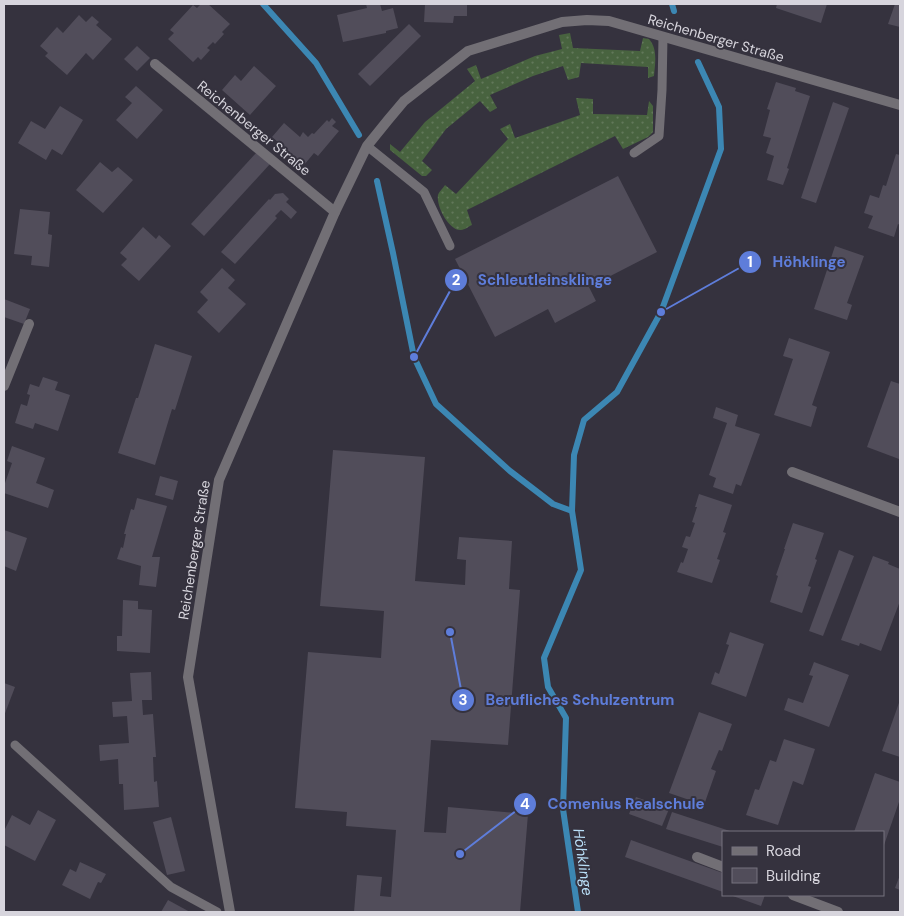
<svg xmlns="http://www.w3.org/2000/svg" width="904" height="916" font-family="'DM Sans',sans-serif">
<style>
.grass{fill:url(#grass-dots)}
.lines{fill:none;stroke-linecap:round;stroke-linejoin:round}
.stream{stroke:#3c87b3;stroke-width:6}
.building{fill:#514d5a}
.lane{stroke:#726f75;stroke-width:9}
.street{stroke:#726f75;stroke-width:10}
.labels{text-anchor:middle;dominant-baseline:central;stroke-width:4;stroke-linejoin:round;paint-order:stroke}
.street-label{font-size:14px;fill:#d7d5dd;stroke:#35323e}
.water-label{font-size:15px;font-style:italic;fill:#badff8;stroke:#35323e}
.leader{fill:none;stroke:#5e7dda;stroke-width:2}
.callout-dot{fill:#5e7dda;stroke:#35323e;stroke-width:2}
.mark-label{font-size:15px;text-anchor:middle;font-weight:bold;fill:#fff}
.callout-label{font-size:15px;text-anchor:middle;font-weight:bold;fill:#5e7dda;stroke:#35323e;stroke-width:4;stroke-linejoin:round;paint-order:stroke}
</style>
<defs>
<pattern id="grass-dots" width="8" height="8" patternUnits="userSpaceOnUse" patternTransform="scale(1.25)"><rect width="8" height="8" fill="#48633f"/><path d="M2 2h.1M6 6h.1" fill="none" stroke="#62785a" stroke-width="1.8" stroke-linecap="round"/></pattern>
</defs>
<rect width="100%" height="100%" fill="#35323e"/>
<g class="grass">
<path d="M570 33 573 48 640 51 643 38 649 39C658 49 655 64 654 76L648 78V67L581 63 579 77 568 80 563 66 533 76 490 95 497 108 490 112 480 101 446 129 422 161 432 170 426 176H422L390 150V144L400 152 425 122 475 81 467 69 476 65 481 79 535 56 562 49 559 35Z"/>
<path d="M576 98 593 99V114L647 115 649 101 653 106V132L648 137 623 149 615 136 467 210 472 225C469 226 465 230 461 230 449 231 436 206 438 195 439 192 443 188 445 185L456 194 508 139 500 129 510 124 515 138 580 115Z"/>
</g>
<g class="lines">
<g class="stream">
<path d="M263 4 316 63 359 135"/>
<path d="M672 4 674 11"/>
<path d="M377 181 393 253 414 357 436 404 510 471 553 504 572 511"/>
<path d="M578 912 563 809 566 718 548 687 544 658 581 570 572 511 574 455 584 420 617 392 661 312 721 149 719 107 698 62"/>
</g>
</g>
<g class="building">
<path d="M201 4H208L230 24 222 32 224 34 215 44 213 42 207 48 210 50 201 60 198 57 193 62 168 39 174 33 170 30 193 5 197 8Z"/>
<path d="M366 4H380L382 11 393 8 398 28 386 31V33L343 42 337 15 367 8Z"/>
<path d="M425 4H467V16H454L453 23 424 22Z"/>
<path d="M777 4H827L821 23 776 8Z"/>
<path d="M895 4H900V27L888 24Z"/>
<path d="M79 15 86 22 92 16 99 22 96 25 112 39 93 60 86 53 67 75 45 56 48 53 40 46 57 27 63 33Z"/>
<path d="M409 24 421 36 370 86 358 74Z"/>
<path d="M137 46 150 58 137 71 124 59Z"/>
<path d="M254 66 276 86 250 115 222 90 235 75 241 81Z"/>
<path d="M776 82 796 88 795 91 810 96 787 168 789 169 783 185 767 180 774 156 766 153 771 138 763 136 770 110 767 109Z"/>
<path d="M136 86 163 110 137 139 116 120 132 103 125 97Z"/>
<path d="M833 102 849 108 816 203 801 198Z"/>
<path d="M60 106 83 120 62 155 52 149 46 160 18 143 31 121 45 129Z"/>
<path d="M332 118 336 122 332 126 339 131 318 156 314 153 304 165 286 152 287 150 272 137 284 123 300 137 303 132 308 137 312 133 314 134 327 120 329 122Z"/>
<path d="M257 152 270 164 204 236 191 224Z"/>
<path d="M896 154 900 155V225L898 224 894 237 868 228 873 216 864 213 870 195 879 198 883 185 886 186Z"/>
<path d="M100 162 112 172 118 167 133 180 103 213 76 190Z"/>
<path d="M618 176 657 252 589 287 596 301 555 323 548 309 495 337 455 259Z"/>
<path d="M283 193 289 199 286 202 297 212 291 219 281 210 275 216 277 218 235 264 221 252 269 199 270 200 275 194Z"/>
<path d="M20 209 50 212 48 234 52 235 49 267 31 265 32 256 14 254Z"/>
<path d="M143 227 156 239 159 235 171 246 139 281 121 265 127 259 120 253Z"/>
<path d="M835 246 864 256 847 303 852 305 847 320 814 309Z"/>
<path d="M222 268 235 280 228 288 246 304 219 333 197 312 208 300 200 292Z"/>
<path d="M4 299 30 309 24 324 4 317Z"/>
<path d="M789 338 830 352 812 405 817 407 811 427 774 415 793 359 783 356Z"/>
<path d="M155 344 192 356 175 410 172 409 155 465 118 453 136 398H138Z"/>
<path d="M43 377 58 382 55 390 70 395 58 431 35 423 33 429 15 423 21 404 27 406 30 395 27 394 30 384 39 387Z"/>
<path d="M891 381 900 384 899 459 867 447Z"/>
<path d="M716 407 738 415 735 426 760 434 741 486 736 484 733 494 713 487 716 478 709 475 727 423 713 418Z"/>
<path d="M12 446 45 458 36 483 54 490 48 508 4 493V486L12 463 7 461Z"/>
<path d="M333 450 425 457 415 581 465 585 466 560 457 559 459 537 512 541 509 589 520 590 508 745 431 740 424 832 446 833 448 807 528 814 520 912H354L357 875 382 877 380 896 391 897 396 830 346 826 347 812 295 808 308 652 381 658 384 611 320 606Z"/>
<path d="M160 476 178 481 173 500 155 495Z"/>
<path d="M699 494 732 505 723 532 726 533 717 559 720 560 712 583 677 572 681 562 683 563 688 549 682 547 686 536 690 537 695 523 692 522 697 507H695Z"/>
<path d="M137 498 167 506 152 557H160L156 587 139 585 141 566 117 559 121 547 123 548 126 534H124L131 509 134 510Z"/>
<path d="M793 523 824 533 815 559 817 560 808 586 811 587 802 613 770 602 778 576 776 575 785 549H784Z"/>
<path d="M4 530 27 538 16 571 4 566Z"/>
<path d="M839 550 854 556 823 636 809 631Z"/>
<path d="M873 556 889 562 888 564 900 569V601L881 651 860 643 859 646 841 640Z"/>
<path d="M123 600 138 601V609L152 610 150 653 117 651V636H122Z"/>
<path d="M730 632 764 644 746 697 711 684 715 672 719 674 729 645 726 644Z"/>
<path d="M814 662 849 675 829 727 784 710 788 698 803 703 813 676 809 675Z"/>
<path d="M151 672 152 700H142L143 715 153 714 156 757H153L154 782 157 781 159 807 124 810 123 784H119L118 759 100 761 99 745 129 743 127 716 113 717 112 702 132 701 130 673Z"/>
<path d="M4 683 15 687 4 716Z"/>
<path d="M900 700V757L882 751Z"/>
<path d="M699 712 732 724 722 751 719 750 711 769 716 771 704 805 669 793Z"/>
<path d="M784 739 815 749 803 785 793 781 778 825 746 815 755 789 759 790 770 760 776 762Z"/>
<path d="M875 773 900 782V799L883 848V832H854Z"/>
<path d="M636 797 669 809 662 826 629 814Z"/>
<path d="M38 810 56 820 35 861 4 845V831L12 815 30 825Z"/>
<path d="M672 812 733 832H723V847L666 829Z"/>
<path d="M171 817 185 871 167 875 153 822Z"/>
<path d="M631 840 723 873V892L625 857Z"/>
<path d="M80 862 106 874 101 883 98 882 90 899 62 885 70 869 76 872Z"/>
<path d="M900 875V890L895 888Z"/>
<path d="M730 895H765L761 906Z"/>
<path d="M168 900 190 912H161Z"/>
</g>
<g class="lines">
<g class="lane">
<path d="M367 146 424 192 450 246"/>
<path d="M634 153 659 136 662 90 663 37"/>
<path d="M15 745 171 887 217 912"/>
</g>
<g class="street">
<path d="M155 64 335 212"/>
<path d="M4 386 29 324"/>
<path d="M792 472 900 512"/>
<path d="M697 857 723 867"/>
<path d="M793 895 838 912"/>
<path d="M230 912 188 677 219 480 335 212 367 146 388 120 404 101 468 51 562 22 587 20 609 21 900 105"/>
</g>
</g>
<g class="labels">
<g class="street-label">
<text transform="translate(716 38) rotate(16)">Reichenberger Straße</text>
<text transform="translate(254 128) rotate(39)">Reichenberger Straße</text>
<text transform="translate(194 550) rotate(-81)">Reichenberger Straße</text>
</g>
<g class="water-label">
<text transform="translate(583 862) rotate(82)">Höhklinge</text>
</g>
</g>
<path class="leader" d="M661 312L750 262M414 357L456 280M450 632L463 700M460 854L525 804"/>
<g class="callout-dot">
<circle cx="661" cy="312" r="5"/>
<circle cx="414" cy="357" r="5"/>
<circle cx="450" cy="632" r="5"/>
<circle cx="460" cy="854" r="5"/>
<circle cx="750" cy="262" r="12"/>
<circle cx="456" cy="280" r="12"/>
<circle cx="463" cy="700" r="12"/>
<circle cx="525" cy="804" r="12"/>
</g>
<g class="mark-label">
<text x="750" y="267">1</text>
<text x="456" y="285">2</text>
<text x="463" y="705">3</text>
<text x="525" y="809">4</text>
</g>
<g class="callout-label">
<text x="809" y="267">Höhklinge</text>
<text x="545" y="285">Schleutleinsklinge</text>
<text x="580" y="705">Berufliches Schulzentrum</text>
<text x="626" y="809">Comenius Realschule</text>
</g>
<rect width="904" height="916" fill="none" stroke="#d7d5dd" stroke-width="10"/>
<rect x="722" y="831" width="162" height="65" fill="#35323e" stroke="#76737e"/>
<rect x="732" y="847" width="25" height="8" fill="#726f75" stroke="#76737e"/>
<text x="766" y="856" font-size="15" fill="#d7d5dd">Road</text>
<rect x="732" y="868" width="25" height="15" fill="#514d5a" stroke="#76737e"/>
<text x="766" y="881" font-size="15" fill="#d7d5dd">Building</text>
</svg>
